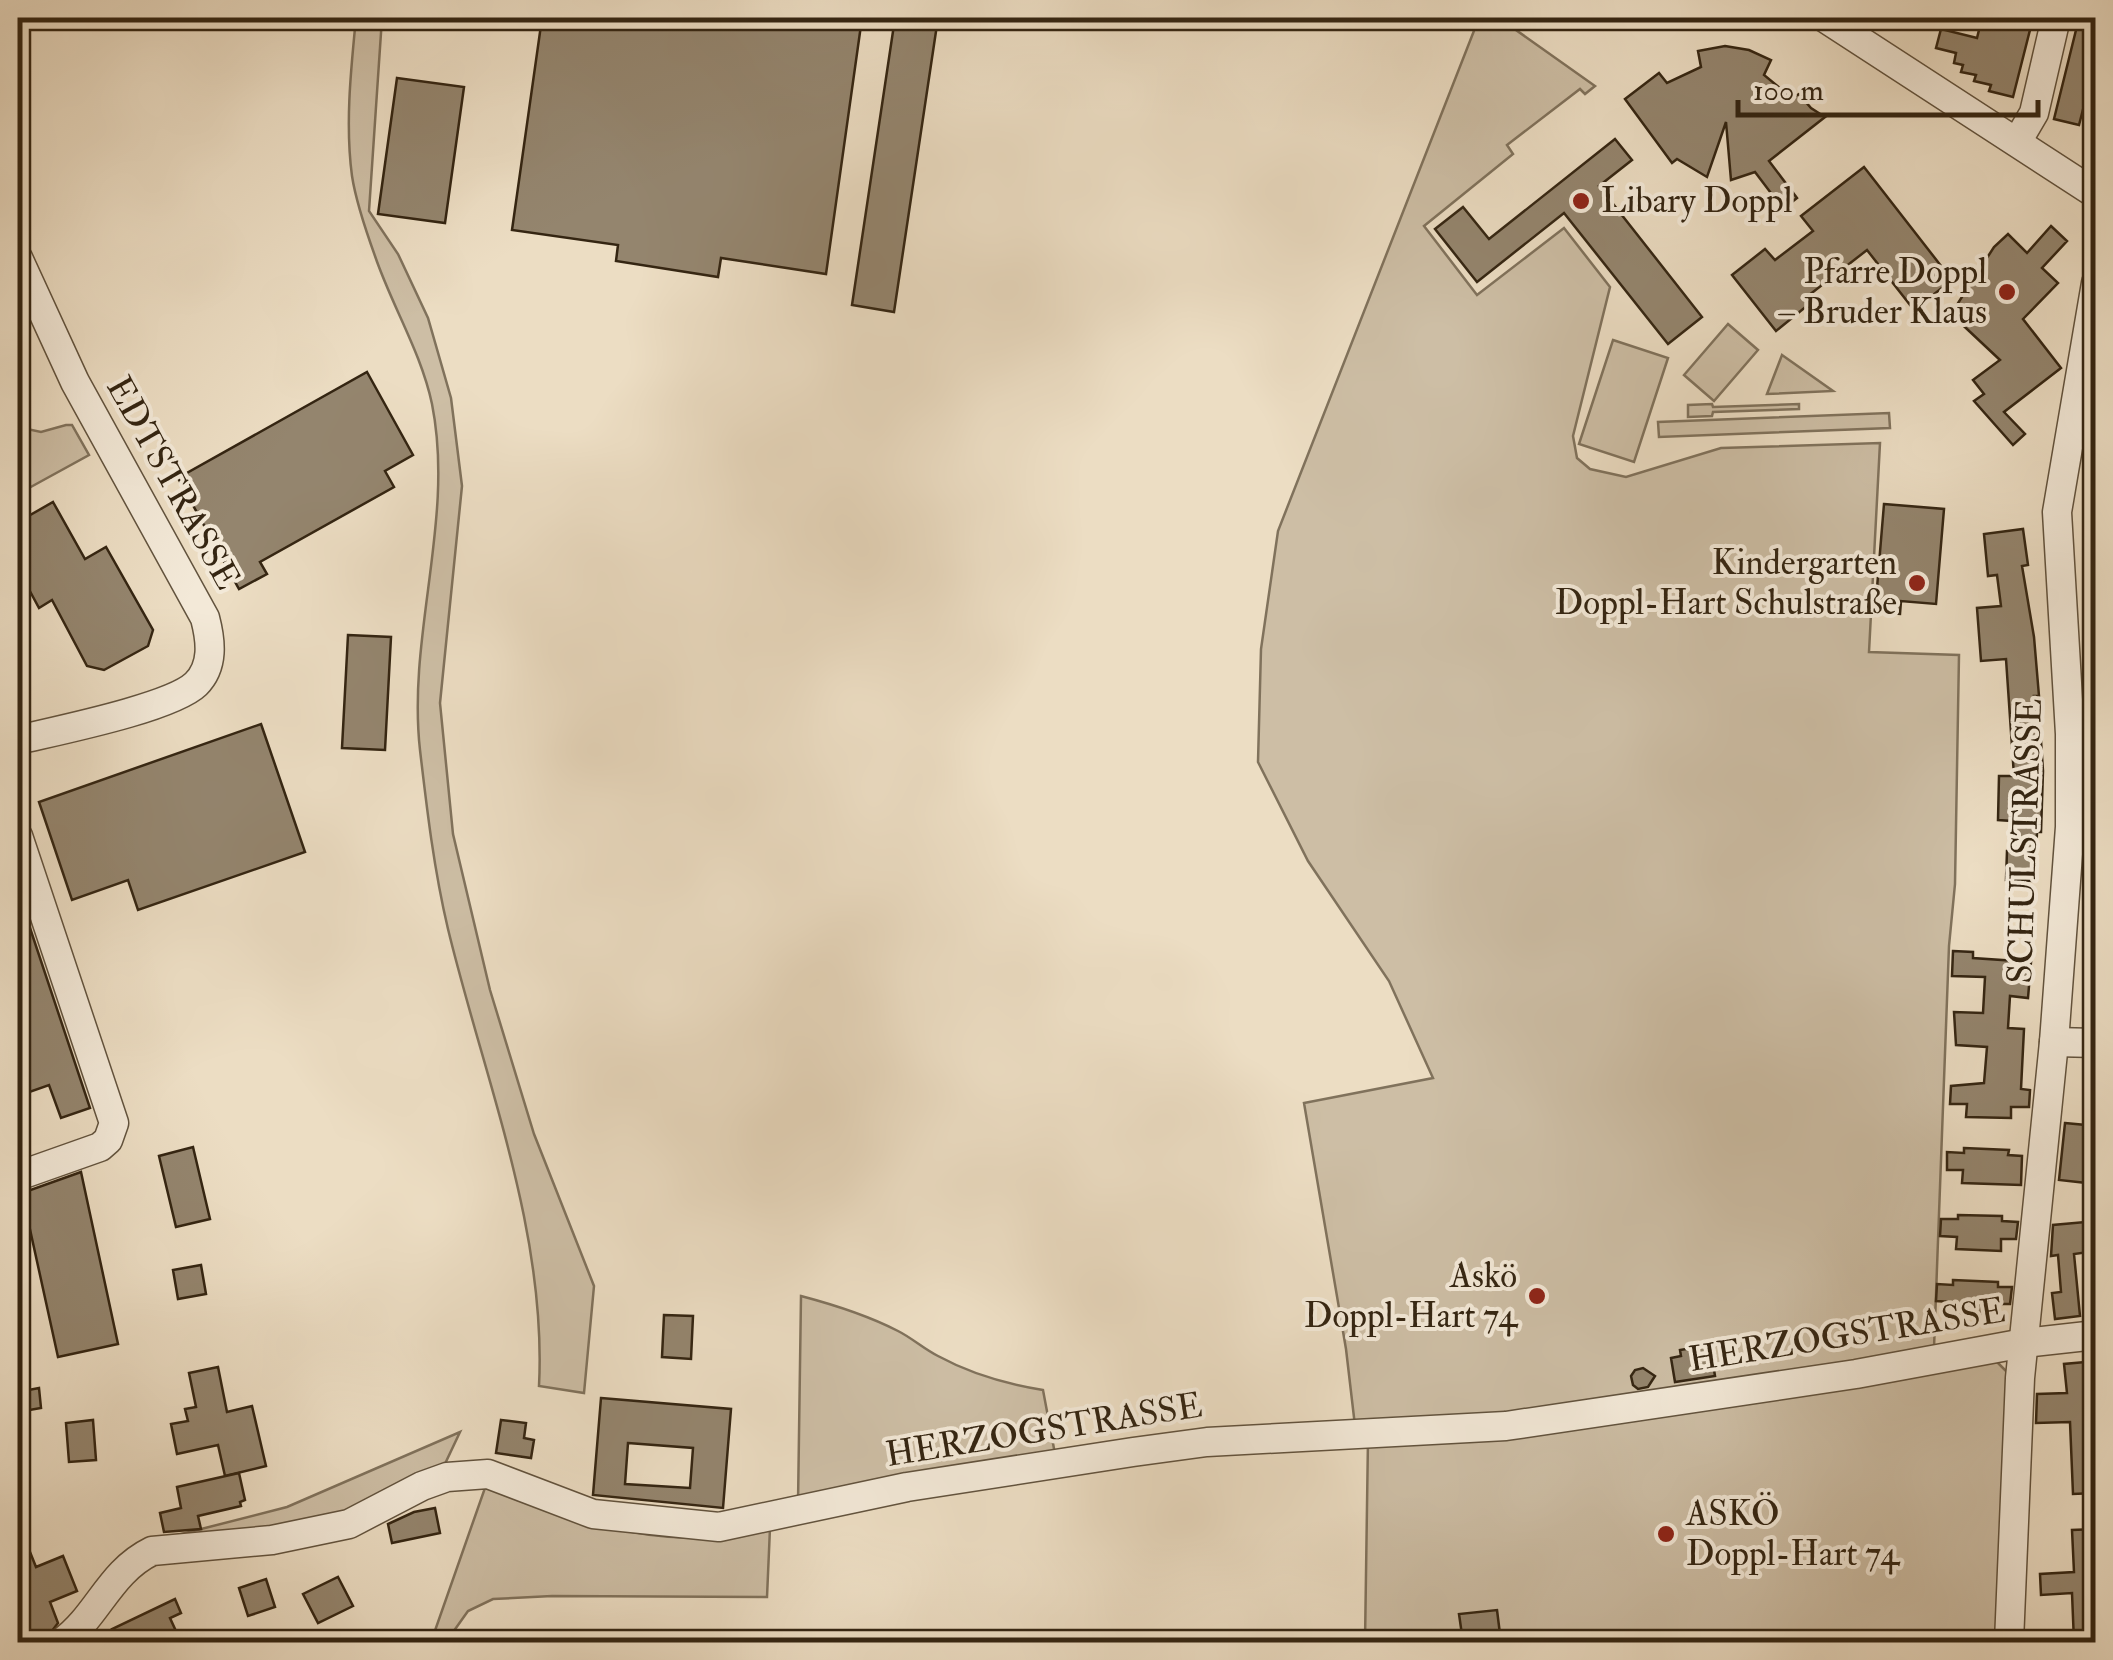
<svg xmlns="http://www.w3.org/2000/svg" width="2113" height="1660" font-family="'IM FELL Double Pica',serif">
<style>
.green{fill:#cdbea5;stroke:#80725c;stroke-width:2.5}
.building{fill:#94856e;stroke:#342512;stroke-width:2.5;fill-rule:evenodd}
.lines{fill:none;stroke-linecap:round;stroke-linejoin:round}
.minor-casing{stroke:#62533e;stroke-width:31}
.minor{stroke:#f3e9d8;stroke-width:28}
.poi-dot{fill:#8f2418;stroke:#f3e9d8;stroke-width:4}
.labels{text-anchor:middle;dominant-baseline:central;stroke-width:8;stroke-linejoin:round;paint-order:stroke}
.poi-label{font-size:35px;fill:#342512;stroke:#f3e9d8;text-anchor:end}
.street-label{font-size:35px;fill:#342512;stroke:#f3e9d8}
</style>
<rect width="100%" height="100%" fill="#ecddc3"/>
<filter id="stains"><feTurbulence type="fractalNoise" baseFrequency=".002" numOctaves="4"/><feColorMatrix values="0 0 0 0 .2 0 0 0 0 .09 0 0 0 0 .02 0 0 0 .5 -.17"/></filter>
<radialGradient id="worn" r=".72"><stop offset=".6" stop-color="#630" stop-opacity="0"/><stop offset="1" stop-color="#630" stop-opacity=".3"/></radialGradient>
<g class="green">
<path d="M356 18H382L369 211 398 254 428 318 451 398 462 486 440 703 453 834 490 990 534 1134 594 1286 584 1393 539 1386C547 1231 484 1078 448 929 434 870 427 810 420 750 407 634 455 519 432 404 421 352 392 306 375 256 366 231 356 202 352 176 345 124 351 69 356 18Z"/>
<path d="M1479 18H1499L1595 86 1585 94 1580 89 1507 145 1513 154 1424 226 1477 295 1564 228 1610 287 1573 436 1577 458 1590 469 1626 477 1721 448 1880 443 1869 652 1959 655 1955 884 1949 946 1934 1348 1997 1362 2010 1375 1998 1642H1365L1368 1439 1505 1419 1355 1426 1346 1349 1304 1103 1433 1078 1389 981 1308 861 1258 762 1261 649 1278 531Z"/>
<path d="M1728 324 1758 350 1714 401 1684 375Z"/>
<path d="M1613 340 1668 358 1634 462 1579 444Z"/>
<path d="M1782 355 1833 391 1767 394Z"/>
<path d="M1712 404 1713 407 1799 404V409L1713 412 1712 416 1688 417V405Z"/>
<path d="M1889 413 1890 428 1659 437 1658 422Z"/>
<path d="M66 425H72L89 455 18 494V427L41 432Z"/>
<path d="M801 1296C835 1305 867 1315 898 1331 912 1338 924 1349 938 1356 971 1374 1006 1384 1043 1390L1055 1454 798 1504Z"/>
<path d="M460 1432 443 1468 329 1523 166 1538 287 1507Z"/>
<path d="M486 1485C556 1511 617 1538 694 1538 719 1538 745 1531 770 1528L767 1597 552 1596 493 1599 468 1611 446 1642H431Z"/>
</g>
<g class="building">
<path d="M542 18H862L826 274 721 258 718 277 616 261 618 245 512 230Z"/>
<path d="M895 18H938L894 312 852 305Z"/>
<path d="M1982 18H2033L2013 97 1989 91 1991 85 1974 81 1976 75 1961 72 1963 65 1954 63 1956 53 1936 48 1941 29 1977 38Z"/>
<path d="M2079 18H2096V92L2088 90 2079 125 2054 119Z"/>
<path d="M1725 46 1749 50 1771 60 1764 75 1792 98 1799 94 1811 108 1825 117 1769 161 1797 198 1783 209 1755 172 1731 180 1726 122 1707 177 1677 159 1672 163 1625 99 1659 73 1667 83 1701 67 1698 51Z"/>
<path d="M397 78 464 87 445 223 378 214Z"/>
<path d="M1615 139 1632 160 1599 186 1702 317 1668 344 1564 213 1477 282 1435 229 1463 207 1489 239Z"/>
<path d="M1864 167 1952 280 1914 310 1867 250 1804 299 1808 305 1776 331 1732 275 1765 249 1775 260 1813 231 1801 216Z"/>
<path d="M2051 226 2067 241 2042 268 2058 283 2023 319 2061 368 2004 412 2025 434 2013 445 1974 401 1984 394 1973 380 2000 360 1951 314 1994 247 2008 234 2027 253Z"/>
<path d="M367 372 413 455 385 471 394 487 260 562 267 574 239 589 178 478Z"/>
<path d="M53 502 85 559 106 547 153 630 148 646 104 670 87 666 52 600 39 608 18 569V522Z"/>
<path d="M1884 504 1944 509 1936 604 1901 601 1900 614 1875 612Z"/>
<path d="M2023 529 2028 565 2022 566 2034 637 2039 696H2034L2036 726H2040L2043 771 2041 832H2037L2035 881 2006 880 2007 851H2012V821L1998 820 1999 776H2014L2006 659 1981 661 1977 608 2001 606 1997 575 1988 576 1984 534Z"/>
<path d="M348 635 391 637 385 750 342 748Z"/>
<path d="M261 724 305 852 138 910 128 880 72 900 39 802Z"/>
<path d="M19 895 90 1108 61 1118 49 1085 18 1096Z"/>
<path d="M1953 951 1973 952V958L2031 962 2028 998 2010 996 2008 1028 2024 1029 2021 1089 2030 1090 2029 1107H2011V1118L1966 1117 1967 1104H1950L1951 1086 1984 1083 1987 1047 1956 1045 1954 1012 1983 1013 1985 977 1952 976Z"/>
<path d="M2065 1123 2096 1126V1184L2059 1180Z"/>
<path d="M193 1147 210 1219 176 1227 159 1156Z"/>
<path d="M1964 1148 2009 1150 2008 1155 2022 1156 2021 1185 1962 1183 1963 1170H1947V1152L1964 1153Z"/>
<path d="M81 1172 118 1344 58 1357 22 1193Z"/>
<path d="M1958 1215 2002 1216V1221L2018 1222 2016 1239H2001V1251L1956 1249 1957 1237 1940 1236 1941 1219H1958Z"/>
<path d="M2096 1221V1251L2074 1254 2080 1316 2055 1319 2052 1293 2061 1292 2058 1255 2051 1256 2053 1225Z"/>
<path d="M201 1265 206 1294 178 1299 173 1270Z"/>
<path d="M1953 1280 1998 1282V1287H2012L2010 1304H1997L1996 1316 1952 1314V1302L1936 1301 1937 1284 1953 1285Z"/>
<path d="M664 1315 693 1316 691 1359 662 1357Z"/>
<path d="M1710 1345 1715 1376 1675 1382 1671 1358 1681 1356 1680 1350Z"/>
<path d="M2096 1361V1394H2092L2095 1493 2073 1494 2070 1422 2036 1423 2037 1394 2067 1393 2064 1364Z"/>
<path d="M218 1367 227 1412 252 1406 266 1466 225 1476 218 1445 177 1454 171 1424 188 1421 185 1409 196 1407 189 1373Z"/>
<path d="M1643 1368 1655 1376 1648 1387 1638 1389 1633 1385 1631 1376 1635 1370Z"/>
<path d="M39 1388 41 1408 18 1412V1392Z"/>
<path d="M601 1398 731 1409 723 1508 593 1495ZM628 1443 693 1448 690 1488 625 1484Z"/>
<path d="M93 1420 96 1460 69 1462 66 1423Z"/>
<path d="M501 1420 526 1423 524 1438 534 1440 531 1458 496 1453Z"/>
<path d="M239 1473 245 1500 240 1502 241 1506 198 1516 201 1529 164 1532 160 1513 181 1508 177 1487Z"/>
<path d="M435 1508 440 1533 392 1543 388 1524 414 1512Z"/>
<path d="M18 1522 36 1567 63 1556 77 1591 50 1602 58 1623 45 1640 39 1642H18Z"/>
<path d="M2096 1529V1642H2074L2072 1593 2041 1595 2040 1574 2074 1572 2072 1530Z"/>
<path d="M338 1577 353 1606 318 1623 303 1594Z"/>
<path d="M266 1579 275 1607 248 1616 239 1588Z"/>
<path d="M175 1599 181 1613 170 1618 181 1642H118L112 1629Z"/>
<path d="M1497 1610 1501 1642H1463L1459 1614Z"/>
</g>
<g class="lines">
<defs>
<g id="minor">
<path d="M1825 18 2096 194"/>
<path d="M2017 142 2034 113 2056 18"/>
<path d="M18 258 75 382 205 618C211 641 214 666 196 684 171 708 55 731 18 740"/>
<path d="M18 836 114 1123 108 1140 100 1147 18 1176"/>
<path d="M2054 1042 2096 1043"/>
<path d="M62 1642C98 1616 109 1572 152 1551L272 1540 349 1524 422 1486 447 1477 488 1474 593 1514 719 1527 907 1487 1133 1452 1207 1442 1506 1426 1856 1374 2024 1343 2096 1335"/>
<path d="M2009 1642 2020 1378 2054 1042 2070 827V734L2057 512 2096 283"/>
</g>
</defs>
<use href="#minor" class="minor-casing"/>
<use href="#minor" class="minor"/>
</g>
<g class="poi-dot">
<circle cx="1581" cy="201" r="10"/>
<circle cx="2007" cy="292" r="10"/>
<circle cx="1917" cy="583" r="10"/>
<circle cx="1537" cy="1296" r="10"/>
<circle cx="1666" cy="1534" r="10"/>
</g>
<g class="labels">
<g class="poi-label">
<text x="1601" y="201" text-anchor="start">Libary Doppl</text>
<text x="1987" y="272">Pfarre Doppl<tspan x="1987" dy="40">– Bruder Klaus</tspan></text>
<text x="1897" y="563">Kindergarten<tspan x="1897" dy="40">Doppl-Hart Schulstraße</tspan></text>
<text x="1517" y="1276">Askö<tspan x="1517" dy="40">Doppl-Hart 74</tspan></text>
<text x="1686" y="1514" text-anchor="start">ASKÖ<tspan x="1686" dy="40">Doppl-Hart 74</tspan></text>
</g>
<g class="street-label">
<text transform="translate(173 483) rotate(61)">EDTSTRASSE</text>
<text transform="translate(2025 841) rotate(-88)">SCHULSTRASSE</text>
<text transform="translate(1847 1335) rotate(-9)">HERZOGSTRASSE</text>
<text transform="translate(1044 1430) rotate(-9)">HERZOGSTRASSE</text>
</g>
</g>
<rect width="2113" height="1660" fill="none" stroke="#ecddc3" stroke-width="60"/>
<rect x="20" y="20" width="2073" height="1620" fill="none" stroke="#342512" stroke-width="5"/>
<rect x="30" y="30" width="2053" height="1600" fill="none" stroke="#342512" stroke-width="2.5"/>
<path d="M1738 100v15h300v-15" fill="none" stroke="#342512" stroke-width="5"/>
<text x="1753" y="100" font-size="30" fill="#342512" stroke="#f3e9d8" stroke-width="8" paint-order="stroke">100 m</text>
<rect width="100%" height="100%" filter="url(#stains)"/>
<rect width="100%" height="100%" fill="url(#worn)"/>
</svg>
